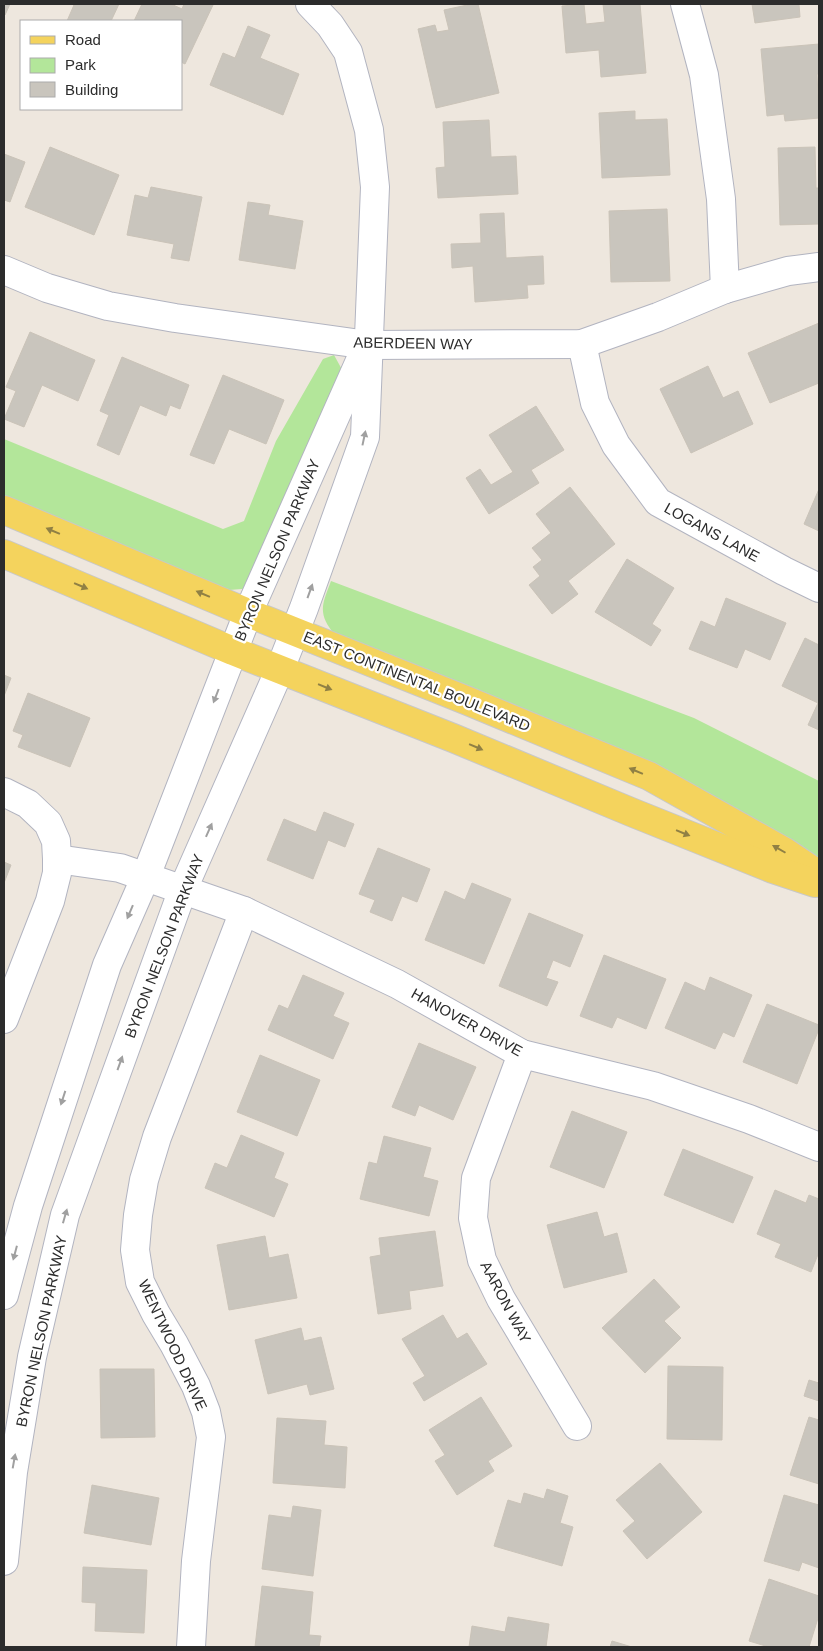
<svg xmlns="http://www.w3.org/2000/svg" width="823" height="1651" font-family="Arial,sans-serif">
<style>
.green{fill:#b3e69a}
.building{fill:#c9c5bd;stroke:#cac3b8}
.lines{fill:none;stroke-linecap:round;stroke-linejoin:round}
.minor-casing{stroke:#b2b4c0;stroke-width:30}
.major-casing{stroke:#c8c8c8;stroke-width:30}
.minor{stroke:#fff;stroke-width:28}
.major{stroke:#f4d35d;stroke-width:28}
.oneway{fill:#a0a0a0}
.oneway2{fill:#908044}
.labels{text-anchor:middle;dominant-baseline:central;stroke-width:4.5;stroke-linejoin:round;paint-order:stroke}
.street-label{font-size:15px;fill:#2c2c2c;stroke:#fff}
</style>
<rect width="100%" height="100%" fill="#eee7de"/>
<g class="green">
<path d="M334 355 345 375 254 588 229 590 4 496V439L223 529 244 521 276 441 323 359Z"/>
<path d="M331 581 694 718 819 781V861L335 635C317 613 322 605 331 581Z"/>
</g>
<g class="building">
<path d="M4 4H10L5 15H4Z"/>
<path d="M71 4H119L111 21H67L74 5Z"/>
<path d="M142 4H171L182 9 184 4 213 5 185 64 181 62V21H134Z"/>
<path d="M472 4H478L499 93 436 108 418 29 435 25 437 32 449 30 444 10Z"/>
<path d="M584 4 586 24 605 22 603 4H640L646 73 601 77 599 50 566 53 562 6Z"/>
<path d="M752 4H799L800 17 755 23Z"/>
<path d="M248 26 270 35 260 58 299 74 283 115 210 85 223 53 235 58Z"/>
<path d="M819 44V74H817L819 118 785 121 784 114 767 116 761 49Z"/>
<path d="M635 111V120L667 119 670 175 602 178 599 113Z"/>
<path d="M489 120 491 157 516 156 518 194 438 198 436 168 445 167 443 122Z"/>
<path d="M50 147 119 175 94 235 25 207Z"/>
<path d="M815 147 816 188H819V224L780 225 778 148Z"/>
<path d="M4 154 25 162 10 202 4 200Z"/>
<path d="M151 187 202 197 189 261 171 258 174 244 127 235 135 195 148 198Z"/>
<path d="M248 202 270 205 268 215 303 221 295 269 239 260Z"/>
<path d="M667 209 670 281 611 282 609 211Z"/>
<path d="M504 213 506 258 543 256 544 284 527 285 528 298 475 302 473 266 452 268 451 244 481 243 480 214Z"/>
<path d="M819 323V383L770 403 748 353Z"/>
<path d="M30 332 95 360 78 401 42 385 24 427 4 419 16 391 6 387Z"/>
<path d="M122 357 189 385 180 409 170 405 166 416 140 405 119 455 97 445 109 415 100 411Z"/>
<path d="M708 366 723 398 738 391 753 424 691 453 660 389Z"/>
<path d="M223 375 284 400 266 444 229 429 214 464 190 455Z"/>
<path d="M536 406 564 450 531 470 539 483 489 514 466 478 480 469 491 485 513 472 489 435Z"/>
<path d="M570 487 615 544 568 581 578 594 552 614 529 585 540 576 533 567 542 560 532 548 551 533 536 514Z"/>
<path d="M819 489V531L804 524Z"/>
<path d="M627 559 674 588 652 624 661 630 651 646 595 612Z"/>
<path d="M726 598 786 623 770 660 745 649 737 668 689 649 701 621 715 627Z"/>
<path d="M805 638 819 645V730L808 725 818 703 782 686Z"/>
<path d="M4 675 11 678 4 696Z"/>
<path d="M28 693 90 718 70 767 18 747 23 735 13 731Z"/>
<path d="M324 812 354 824 345 847 328 840 313 879 267 860 284 819 316 832Z"/>
<path d="M378 848 430 869 417 902 402 896 392 921 370 912 375 900 359 894Z"/>
<path d="M4 862 11 865 4 883Z"/>
<path d="M472 883 511 899 484 964 425 940 445 891 465 900Z"/>
<path d="M529 913 583 935 570 967 553 960 546 978 558 982 547 1006 499 986Z"/>
<path d="M604 955 666 979 646 1029 617 1017 612 1028 580 1016Z"/>
<path d="M303 975 344 993 333 1016 349 1023 333 1059 268 1030 279 1005 288 1009Z"/>
<path d="M710 977 752 995 734 1037 723 1032 715 1049 665 1028 685 982 705 991Z"/>
<path d="M767 1004 819 1025V1029L797 1084 743 1062Z"/>
<path d="M419 1043 476 1067 453 1120 419 1105 415 1116 392 1107Z"/>
<path d="M260 1055 320 1080 297 1136 237 1112Z"/>
<path d="M572 1111 627 1132 604 1188 550 1167Z"/>
<path d="M241 1135 284 1153 274 1178 288 1184 274 1217 205 1188 215 1163 227 1168Z"/>
<path d="M384 1136 431 1148 423 1177 438 1181 429 1216 360 1199 369 1162 377 1164Z"/>
<path d="M683 1149 753 1177 733 1223 664 1195Z"/>
<path d="M775 1190 806 1203 809 1195 819 1199V1252L811 1272 775 1257 781 1244 757 1234Z"/>
<path d="M597 1212 604 1237 617 1233 627 1272 564 1288 547 1225Z"/>
<path d="M435 1231 443 1286 409 1291 411 1309 378 1314 370 1257 381 1255 379 1238Z"/>
<path d="M265 1236 269 1258 288 1254 297 1298 229 1310 217 1245Z"/>
<path d="M654 1279 680 1307 664 1321 681 1338 645 1373 602 1328Z"/>
<path d="M443 1315 457 1339 467 1333 487 1364 424 1401 413 1383 425 1376 402 1339Z"/>
<path d="M301 1328 304 1341 321 1337 334 1389 310 1395 307 1384 268 1394 255 1340Z"/>
<path d="M668 1366 723 1367 722 1440 667 1439Z"/>
<path d="M100 1369H154L155 1437 101 1438Z"/>
<path d="M809 1380 819 1383V1401L804 1396Z"/>
<path d="M481 1397 512 1446 488 1461 494 1471 457 1495 435 1461 445 1455 429 1430Z"/>
<path d="M809 1417 819 1420V1484L790 1475Z"/>
<path d="M277 1418 326 1421 324 1445 347 1447 345 1488 273 1483Z"/>
<path d="M660 1463 702 1512 647 1559 623 1531 635 1521 616 1500Z"/>
<path d="M92 1485 159 1498 151 1545 84 1533Z"/>
<path d="M547 1489 568 1496 560 1523 573 1527 562 1566 494 1546 508 1500 521 1504 524 1493 544 1499Z"/>
<path d="M784 1495 819 1505V1568L802 1562 799 1571 764 1561Z"/>
<path d="M293 1506 321 1510 313 1576 262 1569 269 1515 291 1518Z"/>
<path d="M83 1567 147 1570 144 1633 95 1631 96 1603 82 1602Z"/>
<path d="M769 1579 819 1596V1615L809 1647H769L749 1641Z"/>
<path d="M262 1586 313 1592 309 1635 321 1636 319 1647H255Z"/>
<path d="M508 1617 549 1624 546 1647H469L472 1626 505 1632Z"/>
<path d="M612 1641 632 1647H610Z"/>
</g>
<g class="lines">
<defs>
<g id="minor">
<path d="M685 4 704 75 721 199 725 289"/>
<path d="M4 270 47 288 108 306 175 318 368 345 582 344 658 317 725 289 788 271 819 267"/>
<path d="M582 344 595 403 616 445 658 502 784 571 819 588"/>
<path d="M4 792 28 804 48 823 56 841 57 859V873L50 901 4 1019"/>
<path d="M57 859 120 868 244 911 397 984 522 1054 653 1086 749 1119 819 1147"/>
<path d="M522 1054 476 1178 473 1218 482 1260 501 1299 577 1426"/>
<path d="M4 1295 28 1206 107 965 146 876 248 613 363 354"/>
<path d="M4 1561 13 1472 32 1357 65 1215 183 889 280 669 304 608 365 437 375 187 369 130 348 52 330 25 310 4"/>
<path d="M191 1647 196 1561 211 1437 206 1412 196 1386 174 1344 156 1314 140 1282 135 1250 138 1215 144 1180 157 1137 244 911"/>
</g>
<g id="major">
<path d="M4 510 248 613 468 701 649 776 785 852 819 875"/>
<path d="M4 554 233 651 453 738 631 812 773 869 815 883"/>
</g>
</defs>
<use href="#minor" class="minor-casing"/>
<use href="#major" class="major-casing"/>
<use href="#minor" class="minor"/>
<use href="#major" class="major"/>
</g>
<defs><path id="oneway-solid" d="M-6-.8H1V-3.2L6.5 0L1 3.2V.8H-6Z" transform="scale(1.25)"/></defs>
<g class="oneway">
<use href="#oneway-solid" transform="translate(364 438) rotate(-78)"/>
<use href="#oneway-solid" transform="translate(310 591) rotate(-70)"/>
<use href="#oneway-solid" transform="translate(216 696) rotate(111)"/>
<use href="#oneway-solid" transform="translate(209 830) rotate(-66)"/>
<use href="#oneway-solid" transform="translate(130 912) rotate(113)"/>
<use href="#oneway-solid" transform="translate(120 1063) rotate(-70)"/>
<use href="#oneway-solid" transform="translate(63 1098) rotate(108)"/>
<use href="#oneway-solid" transform="translate(65 1216) rotate(-74)"/>
<use href="#oneway-solid" transform="translate(15 1253) rotate(105)"/>
<use href="#oneway-solid" transform="translate(14 1461) rotate(-80)"/>
</g>
<g class="oneway2">
<use href="#oneway-solid" transform="translate(53 531) rotate(-157)"/>
<use href="#oneway-solid" transform="translate(81 586) rotate(23)"/>
<use href="#oneway-solid" transform="translate(203 594) rotate(-157)"/>
<use href="#oneway-solid" transform="translate(325 687) rotate(22)"/>
<use href="#oneway-solid" transform="translate(476 747) rotate(23)"/>
<use href="#oneway-solid" transform="translate(636 771) rotate(-157)"/>
<use href="#oneway-solid" transform="translate(683 833) rotate(22)"/>
<use href="#oneway-solid" transform="translate(779 849) rotate(-150)"/>
</g>
<g class="labels">
<g class="street-label">
<text transform="translate(413 343) rotate(1)">ABERDEEN WAY</text>
<text transform="translate(712 532) rotate(29)">LOGANS LANE</text>
<text transform="translate(277 550) rotate(-67)">BYRON NELSON PARKWAY</text>
<text transform="translate(417 681) rotate(22)">EAST CONTINENTAL BOULEVARD</text>
<text transform="translate(164 946) rotate(-69)">BYRON NELSON PARKWAY</text>
<text transform="translate(467 1022) rotate(29)">HANOVER DRIVE</text>
<text transform="translate(506 1302) rotate(62)">AARON WAY</text>
<text transform="translate(41 1331) rotate(-78)">BYRON NELSON PARKWAY</text>
<text transform="translate(173 1345) rotate(65)">WENTWOOD DRIVE</text>
</g>
</g>
<rect width="823" height="1651" fill="none" stroke="#2c2c2c" stroke-width="10"/>
<rect x="20" y="20" width="162" height="90" fill="#ffffff" stroke="#ababab"/>
<rect x="30" y="36" width="25" height="8" fill="#f4d35d" stroke="#ababab"/>
<text x="65" y="45" font-size="15" fill="#2c2c2c">Road</text>
<rect x="30" y="58" width="25" height="15" fill="#b3e69a" stroke="#ababab"/>
<text x="65" y="70" font-size="15" fill="#2c2c2c">Park</text>
<rect x="30" y="82" width="25" height="15" fill="#c9c5bd" stroke="#ababab"/>
<text x="65" y="95" font-size="15" fill="#2c2c2c">Building</text>
</svg>
